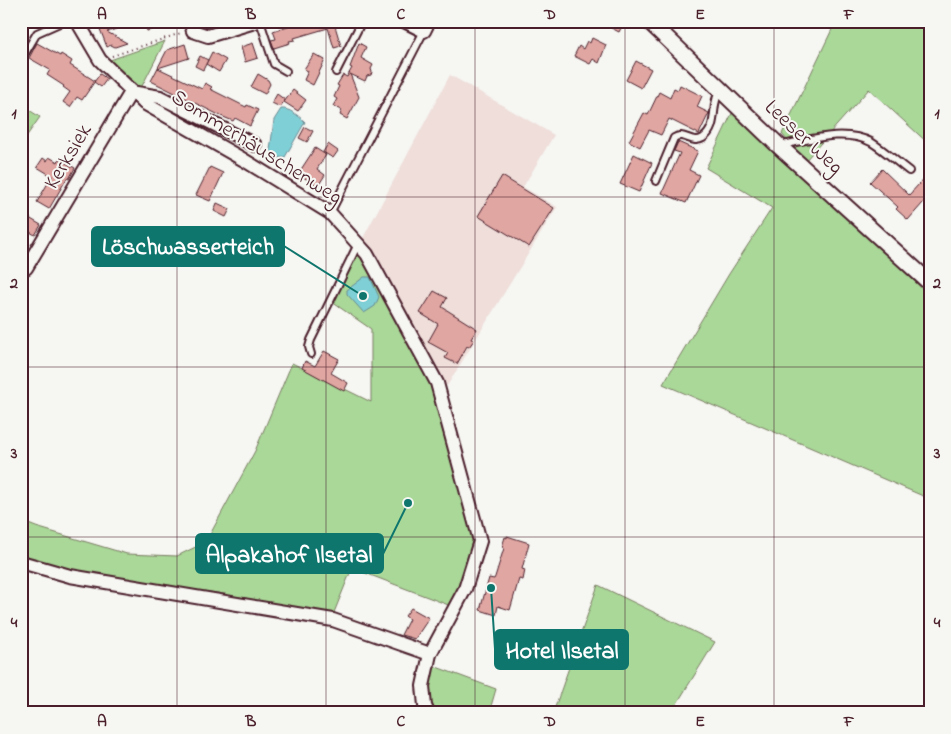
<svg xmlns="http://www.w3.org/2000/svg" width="951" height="734" font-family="'Indie Flower',sans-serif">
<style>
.built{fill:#efdeda}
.green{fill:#a9d898;stroke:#7a7c62}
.water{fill:#7fd0d6;stroke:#6a8992}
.building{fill:#e0a6a2;stroke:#4a1f2b}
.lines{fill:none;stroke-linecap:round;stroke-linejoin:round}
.service-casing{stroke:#4a1f2b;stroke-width:10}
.minor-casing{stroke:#4a1f2b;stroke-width:16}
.tertiary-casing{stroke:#4a1f2b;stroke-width:19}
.path{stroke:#4a1f2b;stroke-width:2;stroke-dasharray:1 4;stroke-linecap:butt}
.service{stroke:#f6f6f2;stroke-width:6}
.minor{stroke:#f6f6f2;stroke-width:12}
.tertiary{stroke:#f6f6f2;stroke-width:15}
.grid{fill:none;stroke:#4a1f2b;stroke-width:1;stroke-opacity:0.55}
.labels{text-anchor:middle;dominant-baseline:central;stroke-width:4;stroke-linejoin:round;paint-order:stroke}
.street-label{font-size:22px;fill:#4a1f2b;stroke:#f6f6f2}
.leader{fill:none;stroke:#0f766e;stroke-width:2}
.callout-dot{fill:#0f766e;stroke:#f6f6f2;stroke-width:2}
.callout{fill:#0f766e;stroke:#0f766e;stroke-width:2}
.callout-label{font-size:24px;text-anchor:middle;font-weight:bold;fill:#fff}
.neatline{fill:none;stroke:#4a1f2b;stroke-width:2}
.grid-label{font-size:16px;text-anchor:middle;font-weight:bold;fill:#4a1f2b}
</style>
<rect width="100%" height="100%" fill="#f6f6f2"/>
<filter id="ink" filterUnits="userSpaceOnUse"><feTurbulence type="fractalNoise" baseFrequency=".02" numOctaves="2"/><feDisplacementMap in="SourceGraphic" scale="10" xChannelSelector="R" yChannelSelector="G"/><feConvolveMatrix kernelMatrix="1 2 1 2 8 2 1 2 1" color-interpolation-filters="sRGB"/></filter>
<g filter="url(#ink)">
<path class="built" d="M450 75 554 135 523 187 557 207 447 386 363 238Z"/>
<g class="green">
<path d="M836 21H930V145L869 89 805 161 782 134Z"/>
<path d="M165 41 141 88 110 60Z"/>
<path d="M21 105 40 117 21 144Z"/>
<path d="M734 109 930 296V499L663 384 729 274 772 208 706 168Z"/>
<path d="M351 251 366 258 432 385 441 425 475 540 469 565 451 606 352 568 333 615 224 594 71 572 21 557V521L36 527 127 554 177 556 206 542 255 451 292 363 371 402V329L329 300Z"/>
<path d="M598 585 715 642 671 713H553Z"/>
<path d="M431 665 496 689 489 713H432L427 687Z"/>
</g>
<g class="water">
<path d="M281 109C289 108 299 116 305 122L285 157 278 158 270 150 274 120Z"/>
<path d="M364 277H370L379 297 375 306 364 313 347 294V290Z"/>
</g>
<g class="building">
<path d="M99 21H135V23L107 32 127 43 115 47 111 45 107 47 98 24Z"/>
<path d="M143 21H172V23L147 31Z"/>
<path d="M303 21H343L344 23 335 26 341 46 334 48 328 28 294 38 295 40 289 41 290 43 274 48 271 40 276 39 273 31Z"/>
<path d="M598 21H622L621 24H623L619 32Z"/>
<path d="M592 38 606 45 599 63 593 59 590 64 574 56 579 46 583 49 587 41 590 43Z"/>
<path d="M37 43 60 56 61 54 72 61 70 65 95 81 82 100 77 97 70 107 63 102 70 92 63 87 64 86 47 75 50 70 29 58Z"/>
<path d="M253 43 258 58 245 62 241 47Z"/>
<path d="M359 43 366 47 361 58 373 65 371 69 372 72 371 75 367 76 365 81 350 74 359 97 347 119 340 115 342 110 333 106 337 99 334 97 339 86 337 85 343 75 347 77 352 68 350 67Z"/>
<path d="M185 44 189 58 158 68 202 89 205 83 212 87 210 89 246 107 247 105 258 110 250 126 235 118 233 121 221 116 151 81 167 50Z"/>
<path d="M212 52 226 60 219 72 206 64Z"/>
<path d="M314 54 325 60 313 85 304 80 308 71 304 69Z"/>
<path d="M200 56 208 60 203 70 195 66Z"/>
<path d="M636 61 651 69 641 88 626 80Z"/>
<path d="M100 74 107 79 101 87 94 82Z"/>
<path d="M258 74 268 80 270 84 265 94 251 87Z"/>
<path d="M680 85 702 96 697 107 709 113 699 134 669 119 661 135 649 130 640 147 629 141 644 113 648 115 659 92 670 98 674 88 678 90Z"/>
<path d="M293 90 306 100 298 111 284 102Z"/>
<path d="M277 94 285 100 280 107 272 103Z"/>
<path d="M305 127 313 131 307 142 299 138Z"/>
<path d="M678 142 698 151 689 170 699 175 686 203 662 193 680 153 674 151Z"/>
<path d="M328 144 338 151 333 158 323 152Z"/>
<path d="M315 148 326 155 317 169 325 175 318 186 298 174Z"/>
<path d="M634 154 652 163 639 192 620 184Z"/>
<path d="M49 157 58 162 59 159 75 168 69 179 67 178 49 209 37 202 52 176 37 167 43 158 47 161Z"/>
<path d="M210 167 223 173 210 201 196 195Z"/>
<path d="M882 169 909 195 930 172V195L908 220 896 209 898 207 870 182Z"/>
<path d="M502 176 554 208 529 247 478 216Z"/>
<path d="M217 203 230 209 226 217 214 211Z"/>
<path d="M29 218 41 225 35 235 23 228Z"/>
<path d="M434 291 447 298 442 307 477 329 471 339 474 340 469 347 467 346 457 364 445 358 448 353 428 342 438 324 420 313Z"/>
<path d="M324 351 339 359 331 373 348 383 344 391 302 368 305 361 315 366Z"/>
<path d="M507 536 529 543 522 569 525 570 523 580 519 579 510 610 498 606 496 615 480 610 489 578 494 579 495 577 504 548 502 547 505 537 507 538Z"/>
<path d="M411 608 429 618 415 639 401 635 409 619 405 616Z"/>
</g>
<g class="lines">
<defs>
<g id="service">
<path d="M260 21 274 64 286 71"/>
<path d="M24 55 37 33 64 21"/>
<path d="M336 72 362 21"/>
<path d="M782 145C809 140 844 128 871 142 884 150 897 162 909 171"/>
<path d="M656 181 674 138C684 131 692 145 703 138 719 127 710 104 720 90"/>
<path d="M330 213 424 31"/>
<path d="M311 354 309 347 311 340 358 244"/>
</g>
<g id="minor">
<path d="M77 21 100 60 144 103 244 160 330 213 367 254 437 383 480 541 465 589 430 654 423 686 425 706 428 713"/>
<path d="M190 21 193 31 208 36 258 21"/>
<path d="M404 21 424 31 429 21"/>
<path d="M26 268 131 92 160 97 255 145"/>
<path d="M21 562 70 576 333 620 430 654"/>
</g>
<path id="tertiary" d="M649 21 779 146 930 283"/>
</defs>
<use href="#service" class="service-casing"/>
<use href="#minor" class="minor-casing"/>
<use href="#tertiary" class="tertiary-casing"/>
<path class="path" d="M112 56 181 33"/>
<use href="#service" class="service"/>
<use href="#minor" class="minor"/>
<use href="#tertiary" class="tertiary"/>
</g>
</g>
<path class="grid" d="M177 21V713M326 21V713M475 21V713M625 21V713M774 21V713M21 197H930M21 367H930M21 537H930"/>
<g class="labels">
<g class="street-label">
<text transform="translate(803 138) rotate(43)">Leeser Weg</text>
<text transform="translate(256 148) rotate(32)">Sommerhäuschenweg</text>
<text transform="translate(69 157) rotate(-59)">Kerksiek</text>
</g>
</g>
<path class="leader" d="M363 296L284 246M408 503L383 554M491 588L495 649"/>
<g class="callout-dot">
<circle cx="363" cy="296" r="5"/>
<circle cx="408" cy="503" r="5"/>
<circle cx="491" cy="588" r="5"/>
</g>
<g class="callout">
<rect x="92" y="227" width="192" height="39" rx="5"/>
<rect x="196" y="534" width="187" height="39" rx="5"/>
<rect x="495" y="630" width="133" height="39" rx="5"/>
</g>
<g class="callout-label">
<text x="188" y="254">Löschwasserteich</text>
<text x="289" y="562">Alpakahof Ilsetal</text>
<text x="562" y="658">Hotel Ilsetal</text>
</g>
<rect width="951" height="734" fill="none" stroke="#f6f6f2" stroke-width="55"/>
<rect x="28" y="28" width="896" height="678" class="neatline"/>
<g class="grid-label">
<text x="102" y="19">A</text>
<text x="251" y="19">B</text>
<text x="401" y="19">C</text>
<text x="550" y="19">D</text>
<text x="700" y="19">E</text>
<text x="849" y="19">F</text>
<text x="14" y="118">1</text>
<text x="937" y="118">1</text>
<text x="14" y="288">2</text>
<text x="937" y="288">2</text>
<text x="14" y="458">3</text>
<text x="937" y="458">3</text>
<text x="14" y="627">4</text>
<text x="937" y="627">4</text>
<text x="102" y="726">A</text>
<text x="251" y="726">B</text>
<text x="401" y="726">C</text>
<text x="550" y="726">D</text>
<text x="700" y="726">E</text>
<text x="849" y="726">F</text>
</g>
</svg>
